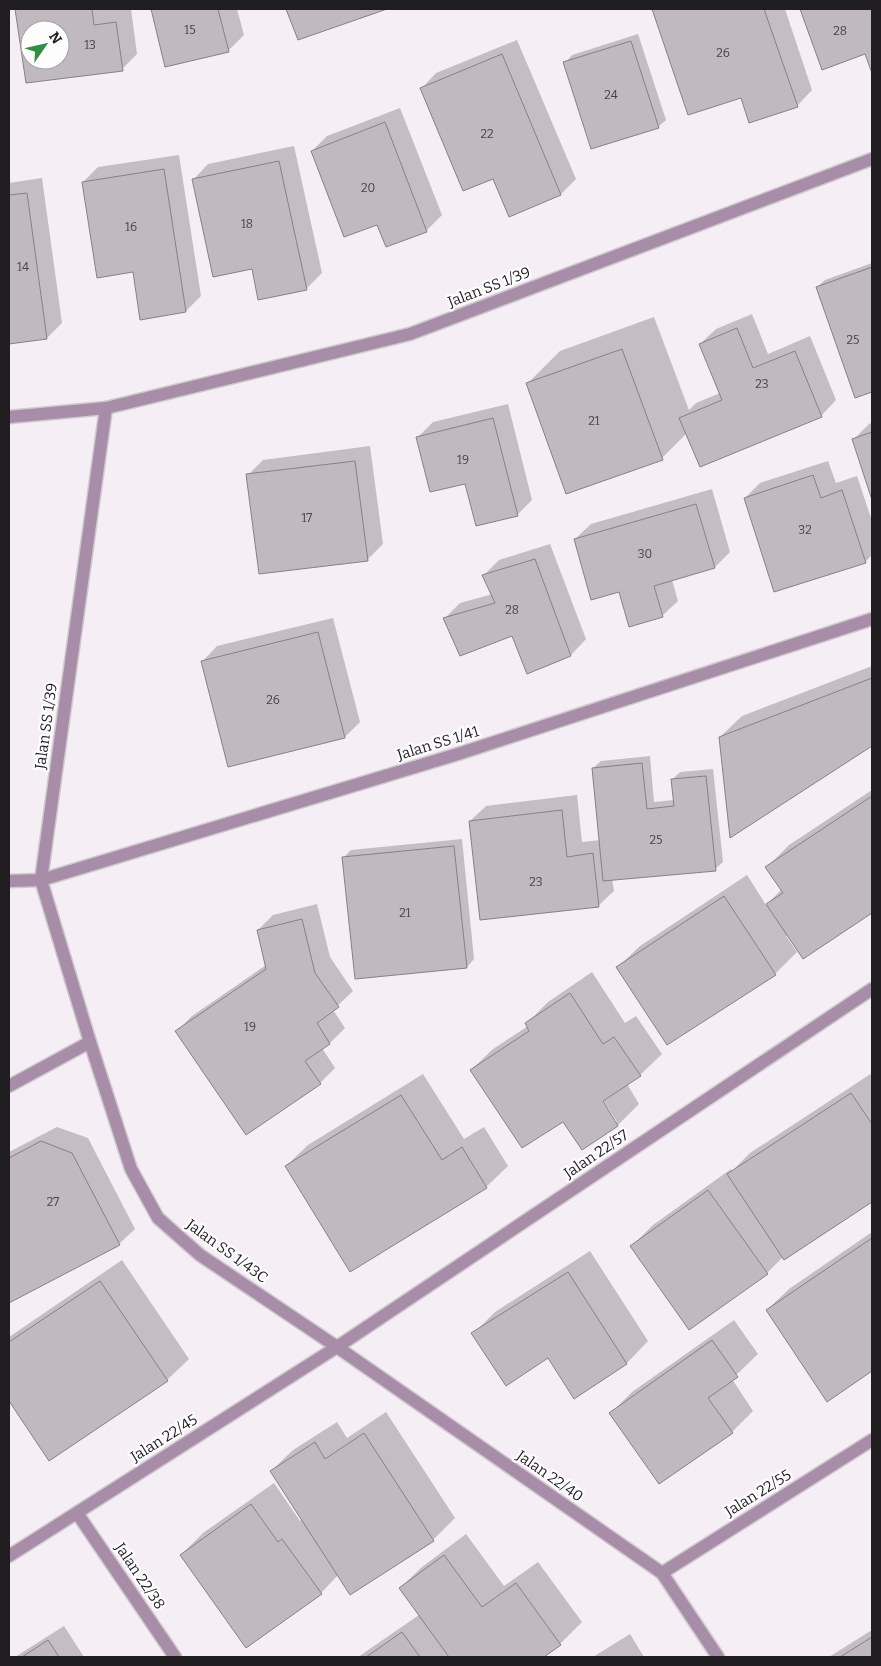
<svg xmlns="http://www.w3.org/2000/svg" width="881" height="1666" font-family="Bitter,serif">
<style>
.shadow{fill:#0003;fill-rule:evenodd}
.building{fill:#c0bac0;stroke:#878187;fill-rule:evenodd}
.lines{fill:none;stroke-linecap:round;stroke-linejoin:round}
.street-casing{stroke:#cfc8ce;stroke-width:15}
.street{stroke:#a78da7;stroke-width:12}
.labels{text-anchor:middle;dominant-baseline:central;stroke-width:4.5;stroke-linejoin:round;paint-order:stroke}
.number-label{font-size:12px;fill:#484448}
.street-label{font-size:15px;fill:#201d20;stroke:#fefdfe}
</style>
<rect width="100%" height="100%" fill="#f5eef4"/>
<g class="shadow">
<path d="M17 9H109V10L131 9 137 54 122 69 27 82ZM30 30H60V60H30Z"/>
<path d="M152 9H237L244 35 228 51 166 65Z"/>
<path d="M288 9H384L298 38Z"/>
<path d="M654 9H785L812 90 797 106 742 96 689 114Z"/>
<path d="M801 9H872V69L866 52 823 68Z"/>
<path d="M638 34 666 120 658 127 565 63 572 55Z"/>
<path d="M517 40 576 179 561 194 510 215 494 177 421 89 436 73Z"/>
<path d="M400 108 442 215 427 230 386 246 378 223 312 151 327 136Z"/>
<path d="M294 146 322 273 307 288 253 267 193 180 208 164Z"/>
<path d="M179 155 201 296 186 311 134 270 83 182 98 167Z"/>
<path d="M42 178 62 323 47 338 9 343V183Z"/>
<path d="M872 263V391L856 397 817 287 825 280Z"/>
<path d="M752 314 768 354 810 336 836 400 821 416 687 433 662 458 527 384 560 351 654 317 689 410 696 403 720 393 700 344 716 329Z"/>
<path d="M508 404 532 500 517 515 466 482 418 437 433 422Z"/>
<path d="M872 423V496L854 439 869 424Z"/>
<path d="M370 446 383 544 367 560 248 475 263 460Z"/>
<path d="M828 461 836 483 857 476 872 521V555L865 562 745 498 760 483Z"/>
<path d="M712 489 730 552 715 567 672 580 678 601 662 616 620 591 575 539 591 524Z"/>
<path d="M550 544 586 639 571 655 527 673 513 634 445 618 460 603 493 594 484 575 499 560Z"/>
<path d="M333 618 360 722 345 737 202 662 217 646Z"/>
<path d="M872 666V744L731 835 720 737 742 716Z"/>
<path d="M650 756 654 802 674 800 672 780 680 772 713 769 723 862 715 869 612 879 614 891 598 906 470 821 486 806 577 795 582 842 601 840 593 768 601 761Z"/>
<path d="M872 790V911L803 957 788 934 786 936 797 952 775 974 618 967 640 946 747 875 766 905 782 889 767 867 789 845Z"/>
<path d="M462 839 474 959 467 967 343 858 351 850Z"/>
<path d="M317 904 330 957 353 991 333 1010 345 1028 330 1043 322 1048 335 1068 320 1083 177 1031 192 1016 266 965 258 930 273 915Z"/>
<path d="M592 972 625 1023 636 1016 662 1054 640 1075 627 1084 639 1104 618 1125 582 1148 563 1120 471 1070 493 1049 528 1026 526 1024 548 1002ZM600 1095 617 1122H614L598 1097Z"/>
<path d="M872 1073V1200L784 1258 783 1257 767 1273 690 1328 631 1247 653 1225 731 1169 732 1171 750 1153Z"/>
<path d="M423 1074 464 1139 484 1127 508 1166 486 1187 286 1166 308 1145Z"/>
<path d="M57 1127 88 1138 135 1229 119 1244 9 1302V1152Z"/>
<path d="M872 1232V1370L828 1400 767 1310 789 1289Z"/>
<path d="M590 1251 648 1341 627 1363 574 1397 549 1357 473 1334 495 1312Z"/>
<path d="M122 1260 189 1359 167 1380 50 1460 9 1399V1337Z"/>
<path d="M734 1320 758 1354 732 1379 753 1411 732 1432 611 1413 632 1392Z"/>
<path d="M386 1412 455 1518 433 1540 338 1575 321 1593 181 1555 203 1533 274 1483 300 1521 302 1519 271 1471 293 1450 337 1422 347 1438Z"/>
<path d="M466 1534 504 1586 538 1562 582 1622 560 1644 542 1657H358L419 1615 400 1588 422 1567Z"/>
<path d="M64 1626 84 1657H15Z"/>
<path d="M872 1630V1657H829Z"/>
<path d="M630 1634 644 1657H593Z"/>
</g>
<g class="building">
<path d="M15 9H92L94 25 116 22 123 71 26 83ZM30 30H60V60H30Z"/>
<path d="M151 9H218L229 52 165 67Z"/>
<path d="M286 9H387L298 40Z"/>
<path d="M652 9H764L798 107 749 123 741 98 688 115Z"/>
<path d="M800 9H872V73L865 54 822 70Z"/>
<path d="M631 41 659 128 591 149 563 62Z"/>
<path d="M502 54 561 195 509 217 493 179 463 191 420 88Z"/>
<path d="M385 122 427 232 386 247 377 225 344 237 311 151Z"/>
<path d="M279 161 307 290 258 300 252 269 213 277 192 179Z"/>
<path d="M164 169 186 312 140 320 133 272 97 278 82 182Z"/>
<path d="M27 193 47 339 9 344V195Z"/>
<path d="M872 267V392L855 398 816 287Z"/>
<path d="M737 328 753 368 795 351 822 417 700 467 679 418 722 400 699 344Z"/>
<path d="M622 349 663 460 566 494 526 383Z"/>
<path d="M493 418 518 516 476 526 465 484 430 492 416 437Z"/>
<path d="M872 432V500L852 439Z"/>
<path d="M355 461 368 561 259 574 246 474Z"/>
<path d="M813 475 821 498 842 490 866 563 774 592 744 498Z"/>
<path d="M696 504 715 568 654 586 663 617 629 627 619 592 591 600 574 539Z"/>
<path d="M535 559 571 656 527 674 512 636 460 656 443 618 495 603 482 575Z"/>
<path d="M318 632 345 738 228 767 201 661Z"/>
<path d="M872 678V746L730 838 719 737Z"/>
<path d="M642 763 647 809 674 806 671 779 706 776 716 871 603 881 592 768Z"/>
<path d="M872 796V913L803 959 766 904 783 893 765 867Z"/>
<path d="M562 810 567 857 593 853 599 907 480 920 469 821Z"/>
<path d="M454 846 467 968 355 979 342 857Z"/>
<path d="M724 896 776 975 667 1045 616 967Z"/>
<path d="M302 919 315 973 339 1007 317 1023 330 1044 305 1061 321 1084 246 1135 175 1031 266 969 257 930Z"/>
<path d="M570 993 603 1044 614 1037 641 1076 603 1101 618 1126 582 1150 563 1122 522 1148 470 1070 529 1031 525 1023Z"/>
<path d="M851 1093 872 1124V1202L784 1260 727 1174Z"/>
<path d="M401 1095 442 1160 462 1147 487 1188 350 1272 285 1166Z"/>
<path d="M41 1141 72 1153 120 1245 9 1303V1158Z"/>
<path d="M708 1190 768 1274 689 1330 630 1246Z"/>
<path d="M872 1238V1371L827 1402 766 1310Z"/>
<path d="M568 1272 627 1364 574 1399 548 1358 506 1386 471 1333Z"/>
<path d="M100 1281 168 1381 49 1461 9 1401V1342Z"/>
<path d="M712 1340 738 1377 708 1398 733 1433 659 1484 609 1413Z"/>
<path d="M364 1433 434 1541 350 1595 270 1471 315 1442 325 1459Z"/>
<path d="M251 1504 278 1542 282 1539 322 1594 246 1648 180 1555Z"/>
<path d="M444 1555 482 1607 516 1583 561 1645 544 1657H449L399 1588Z"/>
<path d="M402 1632 420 1657H366Z"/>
<path d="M872 1637V1657H840Z"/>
<path d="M48 1640 59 1657H22Z"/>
</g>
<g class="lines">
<defs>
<g id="street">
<path d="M106 408 41 880 90 1042 131 1169 158 1218 200 1255 337 1347 662 1573 718 1657"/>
<path d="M9 417 106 408 410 334 872 159"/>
<path d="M9 881 41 880 458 754 872 619"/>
<path d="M9 1086 90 1042"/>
<path d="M77 1513 175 1657"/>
<path d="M9 1556 337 1347 872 989"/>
<path d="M662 1573 872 1440"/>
</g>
</defs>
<use href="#street" class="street-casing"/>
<use href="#street" class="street"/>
</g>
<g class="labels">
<g class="number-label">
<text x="190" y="30">15</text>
<text x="840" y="31">28</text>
<text x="90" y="45">13</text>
<text x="723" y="53">26</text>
<text x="611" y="95">24</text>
<text x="487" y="134">22</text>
<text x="368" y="188">20</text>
<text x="247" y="224">18</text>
<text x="131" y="227">16</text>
<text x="23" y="267">14</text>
<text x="853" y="340">25</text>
<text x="762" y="384">23</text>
<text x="594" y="421">21</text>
<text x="463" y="460">19</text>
<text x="307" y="518">17</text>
<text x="805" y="530">32</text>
<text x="645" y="554">30</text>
<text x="512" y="610">28</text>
<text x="273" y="700">26</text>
<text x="656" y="840">25</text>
<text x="536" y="882">23</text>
<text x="405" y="913">21</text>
<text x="250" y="1027">19</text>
<text x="53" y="1202">27</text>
</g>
<g class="street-label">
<text transform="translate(489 287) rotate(-21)">Jalan SS 1/39</text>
<text transform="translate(46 726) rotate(-82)">Jalan SS 1/39</text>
<text transform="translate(438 743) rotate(-17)">Jalan SS 1/41</text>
<text transform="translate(596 1154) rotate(-34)">Jalan 22/57</text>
<text transform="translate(227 1251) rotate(36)">Jalan SS 1/43C</text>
<text transform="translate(164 1438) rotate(-32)">Jalan 22/45</text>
<text transform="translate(550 1476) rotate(35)">Jalan 22/40</text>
<text transform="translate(758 1493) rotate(-32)">Jalan 22/55</text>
<text transform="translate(140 1576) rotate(56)">Jalan 22/38</text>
</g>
</g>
<rect width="881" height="1666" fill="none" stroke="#201d20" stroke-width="20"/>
<g transform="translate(45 45) rotate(56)"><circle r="24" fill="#fefdfe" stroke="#a5a3a5"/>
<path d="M0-4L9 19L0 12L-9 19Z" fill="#328f41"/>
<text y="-8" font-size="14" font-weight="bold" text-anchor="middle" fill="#201d20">N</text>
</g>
</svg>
